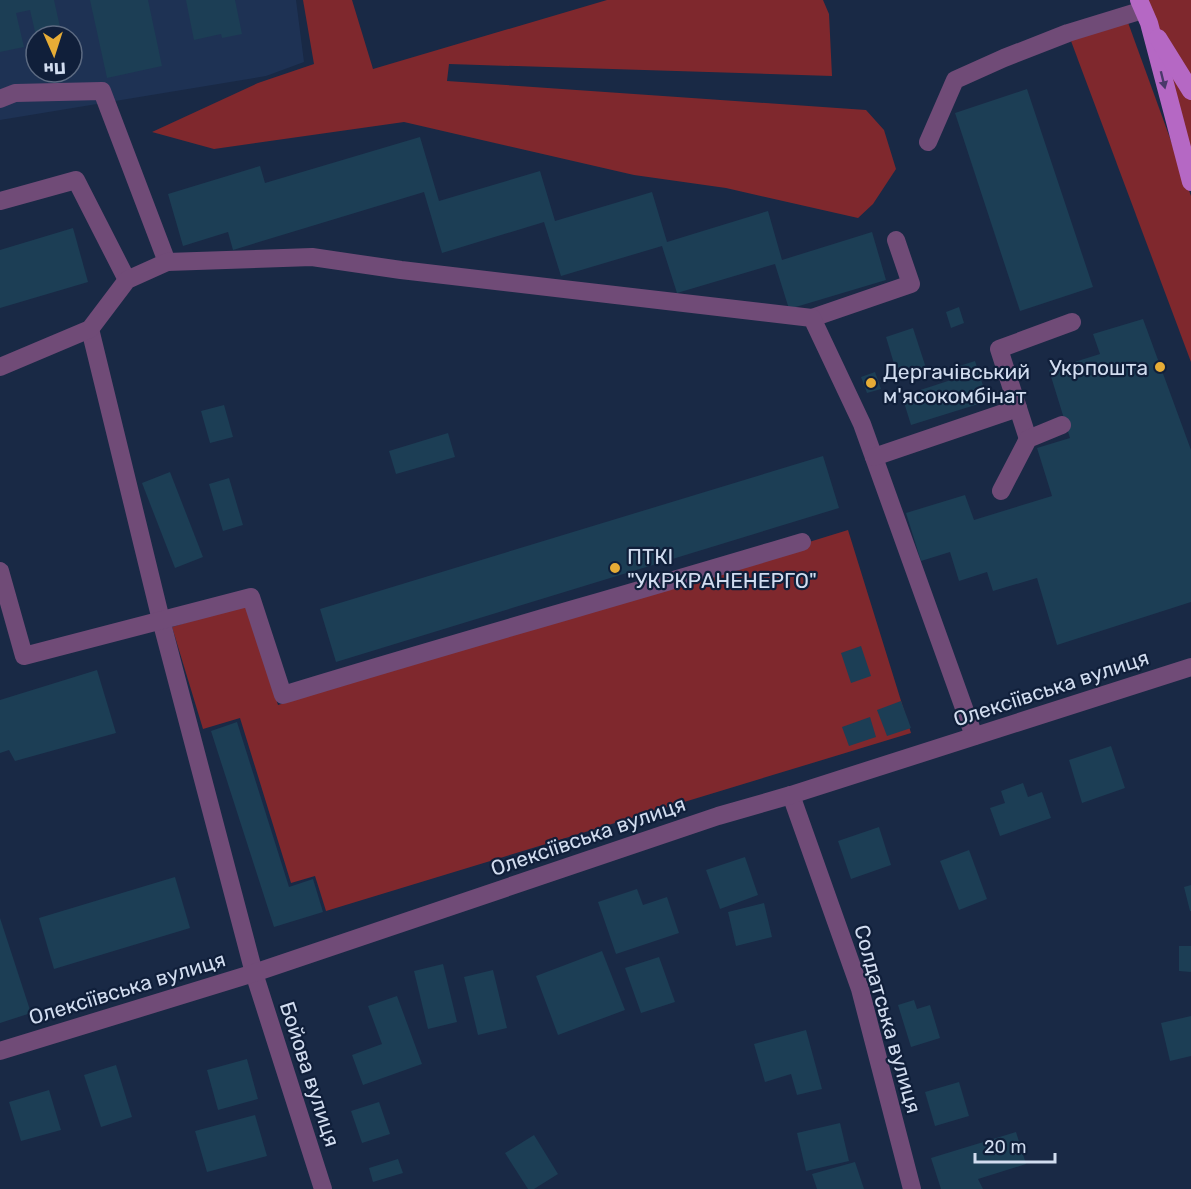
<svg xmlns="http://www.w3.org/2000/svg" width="1191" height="1189" font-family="Rubik,sans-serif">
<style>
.built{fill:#1e3254;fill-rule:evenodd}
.green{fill:#7f282d}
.building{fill:#1c3e55}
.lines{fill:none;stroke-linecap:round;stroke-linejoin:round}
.minor{stroke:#704b77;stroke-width:18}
.major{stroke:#b568c4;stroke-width:18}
.oneway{fill:#4a396a}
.poi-dot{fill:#e6ac36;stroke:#101f3a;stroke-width:2}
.labels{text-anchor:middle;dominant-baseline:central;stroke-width:4.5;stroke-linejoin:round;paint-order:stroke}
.poi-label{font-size:21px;fill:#d1dcef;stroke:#101f3a;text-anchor:start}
.street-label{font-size:21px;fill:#d1dcef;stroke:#101f3a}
</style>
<rect width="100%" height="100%" fill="#192945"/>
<path class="built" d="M0 0H296L304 62 266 76 0 120ZM36 36H72V72H36Z"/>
<g class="green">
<path d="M303 0H352L373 69 607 0H823L829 14 832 76 449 64 447 81 866 110 884 130 896 169 873 204 858 218 726 188 634 175 404 122 214 149 152 132 258 83 314 64Z"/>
<path d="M1139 0H1191V182Z"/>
<path d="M1126 17 1191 196V362L1068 33Z"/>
<path d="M848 530 911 733 326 911 315 876 291 883 240 718 203 729 172 627 247 604 278 705Z"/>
</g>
<g class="building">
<path d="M0 0H54L62 36H36L30 10 16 13 24 47 0 52Z"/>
<path d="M90 0H148L162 66 107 78Z"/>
<path d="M186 0H235L242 34 222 38 221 34 194 40Z"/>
<path d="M45 72H74V73L46 79Z"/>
<path d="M1027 89 1093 287 1020 311 955 113Z"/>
<path d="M420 137 439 201 540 171 555 221 652 192 667 242 768 211 782 260 872 232 886 280 789 309 775 264 677 293 662 246 561 276 544 222 442 253 424 192 233 250 228 232 183 246 168 194 260 166 265 183Z"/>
<path d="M73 228 88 282 0 308V250Z"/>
<path d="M959 307 964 323 951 328 946 312Z"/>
<path d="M1143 319 1191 450V602L1057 645 1037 578 993 591 987 572 959 581 950 552 921 561 906 513 965 495 974 520 1052 496 1037 448 1070 438 1049 370 1100 354 1093 334Z"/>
<path d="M913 328 926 368 898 377 886 337Z"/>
<path d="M975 361 988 401 911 425 902 396 954 379 950 369Z"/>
<path d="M875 372 881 389 867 393 861 377Z"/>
<path d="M224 405 233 437 210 443 201 411Z"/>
<path d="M448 433 455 457 396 474 389 451Z"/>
<path d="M823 456 839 508 336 662 320 609Z"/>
<path d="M170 472 203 557 175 568 142 483Z"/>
<path d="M229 478 243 525 223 531 209 484Z"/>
<path d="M861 646 871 676 851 683 841 653Z"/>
<path d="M97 670 116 733 15 761 9 750 0 753V700Z"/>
<path d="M901 701 911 728 887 736 877 710Z"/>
<path d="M870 717 876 737 849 746 842 727Z"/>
<path d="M237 722 289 887 313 879 323 912 274 927 211 731Z"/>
<path d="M1111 746 1125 788 1082 803 1069 760Z"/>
<path d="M1023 783 1028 797 1042 792 1051 818 1000 836 990 808 1005 803 1001 791Z"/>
<path d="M879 827 891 865 851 879 838 841Z"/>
<path d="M969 850 987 899 959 910 940 861Z"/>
<path d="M745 857 758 895 720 909 706 870Z"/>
<path d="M175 877 190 928 54 969 39 918Z"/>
<path d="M1191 885V911H1190L1184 887Z"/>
<path d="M637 889 643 905 667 897 679 933 616 954 598 902Z"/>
<path d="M764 903 772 937 736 946 728 912Z"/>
<path d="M0 918 31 1013 0 1023Z"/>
<path d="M1179 946H1191V972L1179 971Z"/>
<path d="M602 951 625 1010 558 1035 536 976Z"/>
<path d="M659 957 675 1002 641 1013 625 968Z"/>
<path d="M443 964 457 1022 428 1029 414 971Z"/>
<path d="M493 970 507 1028 478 1035 464 977Z"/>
<path d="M397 996 422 1064 363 1085 352 1055 382 1044 368 1006Z"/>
<path d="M914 1000 917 1009 930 1005 940 1038 911 1047 898 1005Z"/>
<path d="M1191 1016V1056L1170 1061 1161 1023Z"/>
<path d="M806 1030 822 1089 797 1095 791 1074 765 1082 754 1044Z"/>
<path d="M247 1059 258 1099 218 1110 207 1070Z"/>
<path d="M116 1065 132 1117 101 1127 84 1075Z"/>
<path d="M959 1082 969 1116 935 1126 925 1092Z"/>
<path d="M49 1090 61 1130 21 1141 9 1102Z"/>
<path d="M379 1102 390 1134 362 1143 351 1111Z"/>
<path d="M255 1115 267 1156 207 1172 195 1131Z"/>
<path d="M840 1123 849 1161 806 1171 797 1133Z"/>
<path d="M1016 1132 1026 1164 978 1179 983 1189H941L931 1158Z"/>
<path d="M534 1135 558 1174 534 1189H528L505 1153Z"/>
<path d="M398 1159 403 1173 373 1182 369 1168Z"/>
<path d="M855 1162 864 1189H817L812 1174Z"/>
</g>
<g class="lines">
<g class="minor">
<path d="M0 99 15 93 102 91 167 262"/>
<path d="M928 142 955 80 1004 58 1068 33 1143 10"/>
<path d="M0 201 76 180 127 280"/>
<path d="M812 318 911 284 896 240"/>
<path d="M90 329 161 620 254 973 323 1189"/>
<path d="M0 367 90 329 127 280 167 262 312 257 401 270 812 318 862 424 974 736"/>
<path d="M1018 408 999 349 1072 322"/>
<path d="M874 457 1018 408 1028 439"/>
<path d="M1001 491 1028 439 1062 425"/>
<path d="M0 571 24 656 251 597 283 695C456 642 629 594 802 542"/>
<path d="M791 795 860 989 912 1189"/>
<path d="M0 1051 254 973 718 816 791 795 1191 667"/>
</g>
<g class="major">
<path d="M1139 0 1149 23 1191 182"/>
<path d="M1158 38 1191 91"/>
</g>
</g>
<defs><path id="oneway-solid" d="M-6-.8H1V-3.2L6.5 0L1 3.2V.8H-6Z" transform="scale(1.5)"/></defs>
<use class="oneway" href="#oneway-solid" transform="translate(1163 80) rotate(76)"/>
<g class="poi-dot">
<circle cx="1160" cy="367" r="6"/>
<circle cx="871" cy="383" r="6"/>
<circle cx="615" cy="568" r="6"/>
</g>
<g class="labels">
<g class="poi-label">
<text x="1148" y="367" text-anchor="end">Укрпошта</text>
<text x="883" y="371">Дергачівський<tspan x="883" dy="24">м'ясокомбінат</tspan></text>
<text x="627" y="556">ПТКІ<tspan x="627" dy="24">"УКРКРАНЕНЕРГО"</tspan></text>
</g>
<g class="street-label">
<text transform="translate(1051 688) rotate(-18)">Олексіївська вулиця</text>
<text transform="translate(588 836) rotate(-19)">Олексіївська вулиця</text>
<text transform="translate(127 988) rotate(-17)">Олексіївська вулиця</text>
<text transform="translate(888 1019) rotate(74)">Солдатська вулиця</text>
<text transform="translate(310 1074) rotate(72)">Бойова вулиця</text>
</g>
</g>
<g transform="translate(54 54) rotate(177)"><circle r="28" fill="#101f3a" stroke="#5d6b82" stroke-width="1.5"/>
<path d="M0-4.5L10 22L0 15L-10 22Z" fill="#e6ac36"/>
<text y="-9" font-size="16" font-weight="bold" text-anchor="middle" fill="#d1dcef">Пн</text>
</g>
<path d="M975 1153v9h80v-9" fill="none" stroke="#d1dcef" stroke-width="3"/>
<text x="984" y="1153" font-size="18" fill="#d1dcef" stroke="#101f3a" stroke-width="4.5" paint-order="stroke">20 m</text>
</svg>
